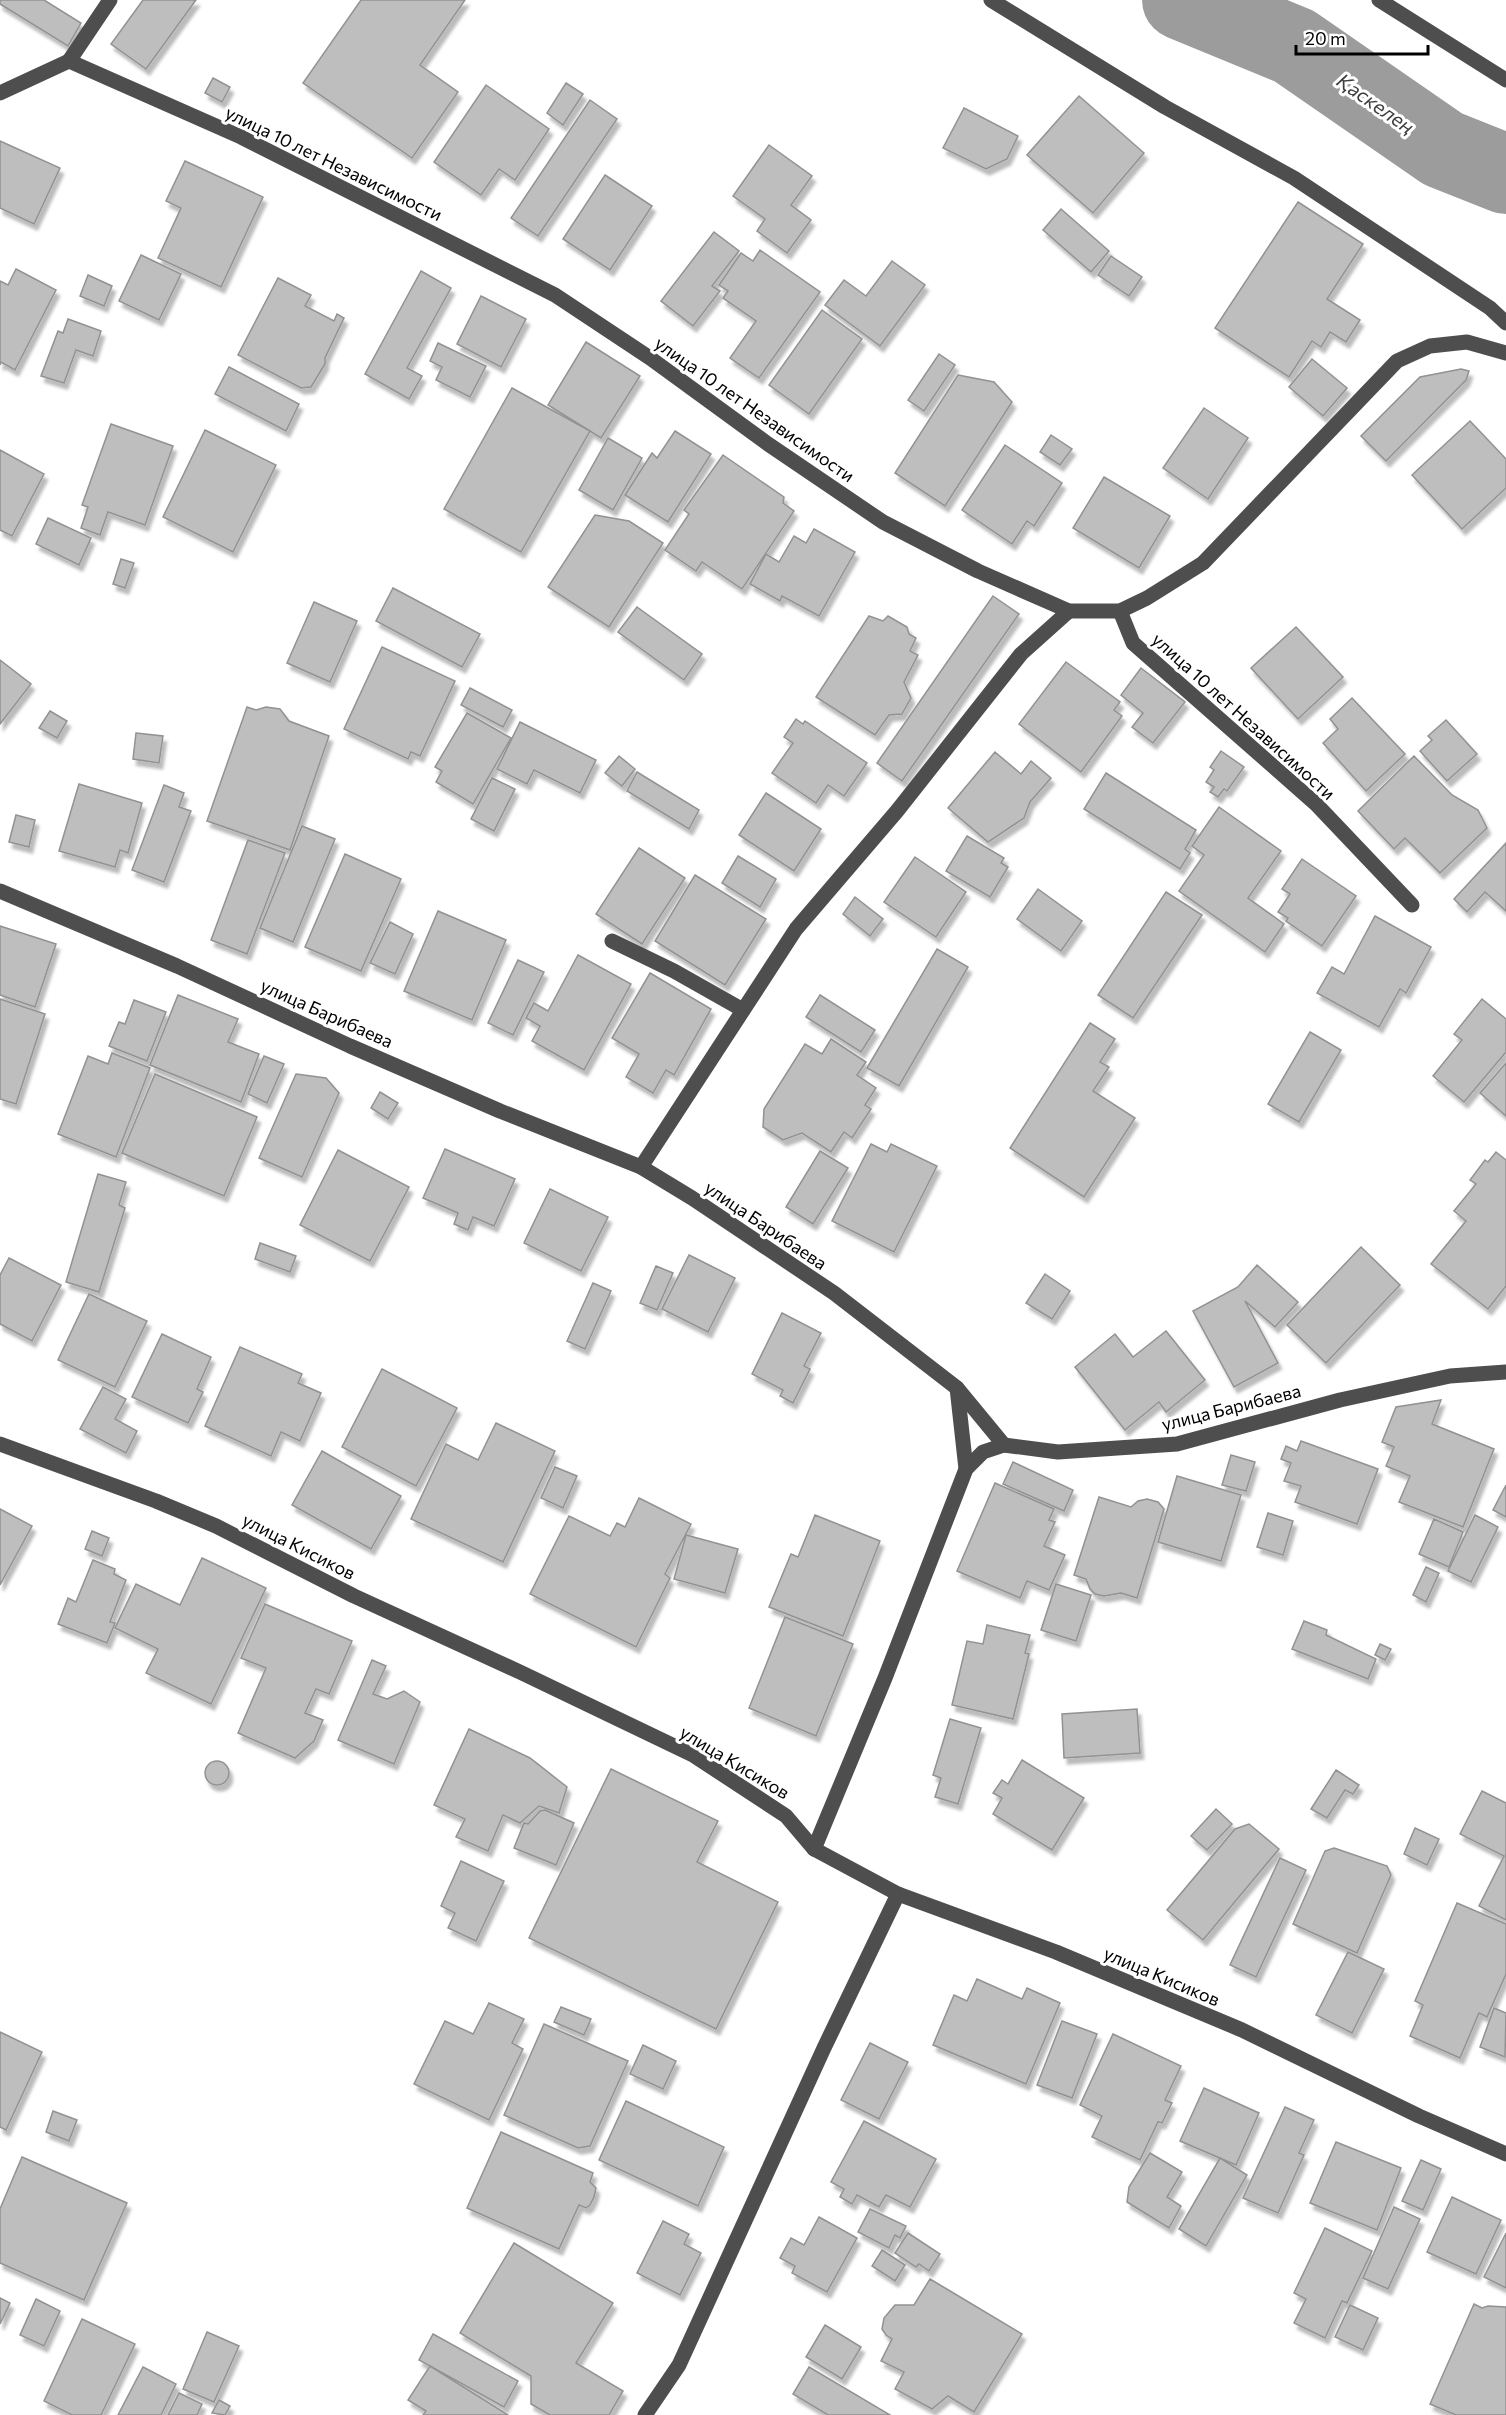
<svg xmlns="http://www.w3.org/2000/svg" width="1506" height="2415" font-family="Commissioner,sans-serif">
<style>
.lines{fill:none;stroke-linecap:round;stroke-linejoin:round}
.river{stroke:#9c9c9c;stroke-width:80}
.building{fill:#bebebe;stroke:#929292;stroke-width:1.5;filter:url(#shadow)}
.minor{stroke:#4e4e4e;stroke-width:15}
.labels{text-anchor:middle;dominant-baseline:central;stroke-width:6;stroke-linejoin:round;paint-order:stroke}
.street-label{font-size:18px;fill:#000;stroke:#fff}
.water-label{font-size:20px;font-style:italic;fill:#3d3d3d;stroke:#fff}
</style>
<defs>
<filter id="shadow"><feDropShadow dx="3.5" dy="6" stdDeviation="1.5" flood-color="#0004"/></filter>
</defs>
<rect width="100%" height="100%" fill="#fff"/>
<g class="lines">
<path class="river" d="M1182 0 1294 46 1443 149 1506 174"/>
</g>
<g class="building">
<path d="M0 0H44L81 23 68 46 0 4Z"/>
<path d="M143 0H196L146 69 111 44Z"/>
<path d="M361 0H465L420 65 458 92 412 158 303 83Z"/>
<path d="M213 78 230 87 222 102 205 93Z"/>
<path d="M566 83 583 94 563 125 547 113Z"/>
<path d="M486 85 549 129 515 180 499 169 481 195 434 162Z"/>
<path d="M1079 96 1144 153 1093 213 1027 155Z"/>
<path d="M590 100 617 119 538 236 511 218Z"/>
<path d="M964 108 1018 136 1007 159 986 169 943 148Z"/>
<path d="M0 141 60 168 34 224 0 208Z"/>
<path d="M769 145 812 176 791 205 811 220 787 253 757 231 765 219 733 196Z"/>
<path d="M185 161 263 197 221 287 158 258 181 208 166 201Z"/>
<path d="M605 175 652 206 610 270 563 239Z"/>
<path d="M1298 202 1363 244 1327 299 1360 320 1346 342 1330 332 1321 347 1312 341 1289 377 1215 328Z"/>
<path d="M1061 209 1109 251 1091 272 1043 230Z"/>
<path d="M714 232 739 251 712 286 720 291 693 326 661 301Z"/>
<path d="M760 250 820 292 759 378 730 358 756 321 723 298 728 291 719 285 741 253 753 261Z"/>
<path d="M141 255 181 274 159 320 119 301Z"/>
<path d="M1111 256 1142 277 1129 296 1098 275Z"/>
<path d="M892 261 925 285 880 346 825 305 844 280 866 296Z"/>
<path d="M16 269 56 290 15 370 1 362 0 365V281L8 285Z"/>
<path d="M421 271 451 288 407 368 422 376 409 399 365 374Z"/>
<path d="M88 275 112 286 104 306 80 296Z"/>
<path d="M278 278 311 295 305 306 334 321 337 314 344 318 325 358V364L311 387 301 388 238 355Z"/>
<path d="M481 296 526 319 501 367 457 344Z"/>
<path d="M822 310 862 339 809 414 769 385Z"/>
<path d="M68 319 101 331 93 356 76 350 64 383 41 376 58 331 63 333Z"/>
<path d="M586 342 640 376 601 438 548 405Z"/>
<path d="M438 343 486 366 470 397 436 380 442 367 430 361Z"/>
<path d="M939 354 955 365 924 411 908 400Z"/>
<path d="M1312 359 1347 388 1323 416 1289 387Z"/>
<path d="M229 367 299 404 286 431 215 394Z"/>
<path d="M1461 369 1469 371 1466 380 1386 461 1361 436 1420 377Z"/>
<path d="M958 375 994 382 1012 402 945 506 895 473Z"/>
<path d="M512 388 590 431 521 552 444 509Z"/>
<path d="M1204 408 1248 438 1208 499 1163 468Z"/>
<path d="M1470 421 1506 459V488L1462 529 1412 475Z"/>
<path d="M111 424 173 446 145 525 108 512 100 535 81 528 88 507 82 505Z"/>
<path d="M205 430 276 465 233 552 163 517Z"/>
<path d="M675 431 711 454 668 522 625 495 652 453 657 458Z"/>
<path d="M1051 435 1072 449 1060 465 1040 452Z"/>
<path d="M608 438 642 458 613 510 579 490Z"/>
<path d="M1005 445 1062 483 1034 526 1027 521 1012 544 962 510Z"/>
<path d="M0 450 44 474 12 536 0 530Z"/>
<path d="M723 455 784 497 783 503 794 511 742 589 702 562 696 571 665 550 689 514 684 510Z"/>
<path d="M1104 477 1170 516 1139 568 1073 528Z"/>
<path d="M595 515 629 521 663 543 609 627 548 587Z"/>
<path d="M48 518 91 538 79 565 36 544Z"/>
<path d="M814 529 855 552 819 616 782 596 780 601 750 584 766 554 779 562 794 536 806 543Z"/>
<path d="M121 559 134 563 125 588 113 584Z"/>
<path d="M393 588 480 634 462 667 376 621Z"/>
<path d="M993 596 1019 614 902 781 877 763Z"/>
<path d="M314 602 357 621 330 682 287 663Z"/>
<path d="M637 607 702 654 684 680 618 632Z"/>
<path d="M869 616 883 621 888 616 907 627 909 634 916 638 910 651 918 655 904 682 911 698 902 714 889 715 875 735 816 697Z"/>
<path d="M1296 627 1343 677 1298 719 1251 668Z"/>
<path d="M382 647 455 681 420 756 411 752 408 759 344 729Z"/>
<path d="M0 660 31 684 0 724Z"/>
<path d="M1066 662 1120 702 1114 710 1122 716 1081 772 1019 724Z"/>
<path d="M1141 668 1185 702 1153 743 1132 727 1143 713 1121 695Z"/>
<path d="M470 688 512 710 503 727 461 705Z"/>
<path d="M1352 698 1405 754 1366 791 1323 743 1338 729 1330 719Z"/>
<path d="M247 707 256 710 266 707 280 709 289 721 329 736 290 850 207 821Z"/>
<path d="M50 711 67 721 57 738 39 728Z"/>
<path d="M467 713 511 738 473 804 436 782 442 771 435 767Z"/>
<path d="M796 719 803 724 805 721 867 763 844 796 828 785 816 803 772 773 793 743 784 737Z"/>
<path d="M1446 720 1477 754 1447 781 1420 751 1432 740 1428 736Z"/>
<path d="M520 722 596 760 580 793 534 770 527 784 497 769Z"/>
<path d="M136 733 163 736 159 763 133 759Z"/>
<path d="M1221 751 1244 767 1227 791 1224 789 1218 797 1210 792 1214 787 1206 782 1214 770 1210 767Z"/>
<path d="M995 752 1021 774 1031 761 1051 778 1030 802 1024 818 988 842 948 808Z"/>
<path d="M619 756 635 769 622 786 605 773Z"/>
<path d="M1414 756 1452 795 1478 810 1487 828 1440 873 1405 838 1394 849 1358 811Z"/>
<path d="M637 772 699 810 689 829 627 791Z"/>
<path d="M1106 773 1196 830 1185 849 1190 853 1180 869 1084 809Z"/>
<path d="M492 778 515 789 494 831 471 819Z"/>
<path d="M79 784 142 803 128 853 120 850 115 867 59 851Z"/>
<path d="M164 785 184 793 179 807 191 811 164 882 132 870Z"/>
<path d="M766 793 821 829 794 871 739 835Z"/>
<path d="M1219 807 1281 851 1248 898 1284 924 1265 952 1179 891 1204 855 1192 846Z"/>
<path d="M16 815 35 820 29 847 9 842Z"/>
<path d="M302 826 335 839 293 942 260 928Z"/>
<path d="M967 836 1004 858 1001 863 1008 867 990 897 946 871Z"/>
<path d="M248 840 285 853 247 954 211 940Z"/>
<path d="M1506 843V911L1485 892 1467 912 1454 899Z"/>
<path d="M639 848 685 878 642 944 596 914Z"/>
<path d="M345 854 401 879 361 971 305 947Z"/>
<path d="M738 856 776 879 760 907 722 883Z"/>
<path d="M915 857 966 892 936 937 884 902Z"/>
<path d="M1302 859 1356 896 1322 946 1286 921 1288 918 1278 912 1290 894 1282 889Z"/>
<path d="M695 875 766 919 725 985 655 941Z"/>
<path d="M1038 889 1082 921 1061 951 1017 919Z"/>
<path d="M1166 892 1202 915 1133 1018 1098 995Z"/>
<path d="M855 897 883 919 870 936 843 914Z"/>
<path d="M438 911 506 940 472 1020 404 991Z"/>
<path d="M1375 916 1431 947 1406 993 1400 989 1379 1027 1317 993 1332 967 1344 974Z"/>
<path d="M390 922 413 934 395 974 370 963Z"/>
<path d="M0 926 56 944 35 1007 0 995Z"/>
<path d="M937 949 968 967 899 1086 867 1068Z"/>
<path d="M578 955 631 984 584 1070 532 1041 540 1026 526 1018 534 1003 548 1011Z"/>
<path d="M518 960 544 972 513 1035 488 1023Z"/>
<path d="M650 973 711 1009 674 1075 666 1070 653 1093 626 1077 639 1054 612 1038Z"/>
<path d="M178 995 238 1019 228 1042 259 1054 241 1102 150 1065Z"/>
<path d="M820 995 875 1030 861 1052 806 1017Z"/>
<path d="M0 999 45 1014 16 1104 0 1099Z"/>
<path d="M1482 999 1506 1019V1052L1464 1102 1433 1076 1462 1040 1454 1034Z"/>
<path d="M134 1000 166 1012 147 1061 109 1046 119 1022 125 1024Z"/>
<path d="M1090 1023 1115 1039 1100 1062 1109 1067 1093 1091 1135 1118 1084 1197 1010 1148Z"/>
<path d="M1310 1032 1341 1050 1299 1122 1268 1104Z"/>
<path d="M831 1039 866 1062 857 1075 876 1088 865 1105 871 1109 852 1138 844 1132 831 1152 802 1133 783 1140 763 1127 764 1109 805 1044 822 1054Z"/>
<path d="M112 1053 150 1068 116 1157 58 1134 88 1056 108 1064Z"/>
<path d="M264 1056 284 1064 267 1103 248 1094Z"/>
<path d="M1506 1063V1116L1480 1093Z"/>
<path d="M155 1074 257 1117 224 1196 122 1153Z"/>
<path d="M296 1074 326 1078 339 1093 302 1177 259 1158Z"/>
<path d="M380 1092 398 1103 388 1119 371 1108Z"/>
<path d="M871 1144 887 1152 891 1144 937 1166 894 1252 832 1221Z"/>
<path d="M445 1149 515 1179 494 1226 473 1217 468 1230 454 1224 458 1213 423 1198Z"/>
<path d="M338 1150 409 1187 370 1261 300 1225Z"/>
<path d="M820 1151 848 1168 813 1224 786 1207Z"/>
<path d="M1496 1152 1506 1160V1286L1488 1309 1431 1264 1466 1221 1454 1211 1476 1184 1470 1180 1485 1160 1488 1162Z"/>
<path d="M98 1174 126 1182 119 1205 125 1208 99 1292 66 1282Z"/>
<path d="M550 1189 608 1217 581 1271 524 1243Z"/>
<path d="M260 1243 296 1256 290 1272 255 1259Z"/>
<path d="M1361 1247 1400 1285 1326 1363 1287 1325Z"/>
<path d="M689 1255 735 1278 708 1332 662 1309Z"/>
<path d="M9 1258 61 1285 32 1341 0 1324V1275Z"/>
<path d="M1257 1265 1298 1302 1275 1327 1245 1301 1278 1363 1234 1387 1193 1311 1238 1287Z"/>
<path d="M656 1266 673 1273 657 1310 640 1303Z"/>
<path d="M1045 1274 1070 1291 1052 1319 1026 1303Z"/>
<path d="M593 1283 611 1291 585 1349 567 1341Z"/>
<path d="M89 1294 147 1321 115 1387 58 1360Z"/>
<path d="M782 1313 821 1333 804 1366 810 1369 793 1403 780 1396 783 1390 752 1374Z"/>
<path d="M1166 1331 1205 1380 1166 1412 1159 1402 1125 1430 1075 1367 1115 1334 1133 1357Z"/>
<path d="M162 1334 211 1357 197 1389 203 1392 188 1423 132 1397Z"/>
<path d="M240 1347 302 1374 298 1383 321 1393 300 1441 281 1432 271 1456 205 1426Z"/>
<path d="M382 1369 457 1408 416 1486 342 1447Z"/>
<path d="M103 1387 126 1399 115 1419 137 1431 126 1453 80 1429Z"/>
<path d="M1441 1400 1432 1424 1494 1449 1463 1527 1399 1502 1410 1476 1386 1466 1394 1447 1382 1442 1396 1407Z"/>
<path d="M496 1423 555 1451 503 1562 411 1519 446 1444 478 1460Z"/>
<path d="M1301 1441 1378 1469 1357 1524 1295 1502 1301 1486 1284 1481 1291 1463 1281 1459 1286 1446 1297 1451Z"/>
<path d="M322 1451 401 1496 371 1549 292 1505Z"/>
<path d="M1231 1455 1255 1462 1246 1491 1222 1485Z"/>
<path d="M1013 1462 1073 1490 1064 1511 1003 1484Z"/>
<path d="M555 1467 577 1476 563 1508 541 1498Z"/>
<path d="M1177 1476 1241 1495 1221 1561 1158 1542Z"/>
<path d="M995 1483 1054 1509 1049 1520 1055 1522 1044 1546 1065 1555 1049 1590 1027 1581 1020 1598 957 1571Z"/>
<path d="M1506 1485V1517L1493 1510Z"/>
<path d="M1099 1497 1131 1507 1138 1501 1147 1499 1158 1502 1164 1509 1137 1598 1121 1593 1104 1596 1095 1594 1090 1589 1086 1579 1074 1575Z"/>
<path d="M639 1498 691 1524 665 1574 670 1578 636 1647 530 1594 569 1516 610 1536 617 1523 625 1527Z"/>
<path d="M0 1509 32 1526 0 1585Z"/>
<path d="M1268 1513 1293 1521 1283 1555 1257 1547Z"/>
<path d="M815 1515 880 1541 843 1636 769 1607 791 1554 798 1557Z"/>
<path d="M1475 1515 1498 1527 1471 1582 1448 1571Z"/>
<path d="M1434 1519 1463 1532 1449 1567 1419 1554Z"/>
<path d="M92 1531 109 1538 102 1556 85 1549Z"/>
<path d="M686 1535 738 1549 725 1593 674 1579Z"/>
<path d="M202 1558 266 1588 211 1704 146 1673 158 1649 115 1628 136 1584 180 1605Z"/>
<path d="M93 1560 115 1569 114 1574 126 1580 110 1622 115 1623 107 1643 58 1624 68 1598 76 1602Z"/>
<path d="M1426 1567 1439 1573 1426 1602 1413 1595Z"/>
<path d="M1056 1584 1091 1595 1076 1641 1041 1630Z"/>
<path d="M265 1604 352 1641 329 1694 316 1689 305 1713 323 1720 314 1741 295 1758 238 1733 266 1668 241 1658Z"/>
<path d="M785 1617 853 1644 816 1736 749 1708Z"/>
<path d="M1304 1621 1327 1630 1326 1635 1376 1659 1368 1679 1292 1649Z"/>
<path d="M987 1625 1030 1635 1025 1653 1029 1654 1013 1719 952 1705 967 1641 983 1644Z"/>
<path d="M1380 1644 1391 1649 1385 1660 1375 1655Z"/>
<path d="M372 1660 386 1666 373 1694 387 1699 404 1691 420 1702 394 1764 338 1740Z"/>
<path d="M1137 1709 1140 1753 1064 1758 1062 1714Z"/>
<path d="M950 1719 981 1728 958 1804 935 1797 941 1778 933 1775Z"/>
<path d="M469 1729 530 1758 567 1787 559 1813 539 1806 520 1823 503 1815 488 1851 456 1837 465 1819 434 1805Z"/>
<path d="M1022 1760 1084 1798 1052 1850 993 1814 1002 1798 993 1793 1002 1780 1008 1784Z"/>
<circle cx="217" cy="1773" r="12"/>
<path d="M611 1769 718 1821 697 1862 778 1902 716 2029 529 1938Z"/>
<path d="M1336 1770 1359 1785 1353 1794 1345 1790 1327 1818 1311 1809Z"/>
<path d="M1482 1791 1506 1803V1920L1479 1906 1504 1856 1460 1834Z"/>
<path d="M1216 1809 1232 1824 1207 1850 1191 1836Z"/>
<path d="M545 1810 574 1823 556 1865 514 1848 524 1823 528 1824 540 1811Z"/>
<path d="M1249 1824 1279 1849 1203 1940 1167 1910 1235 1829Z"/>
<path d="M1415 1828 1439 1839 1427 1865 1404 1854Z"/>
<path d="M1334 1848 1387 1866 1391 1875 1357 1953 1293 1924 1325 1851Z"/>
<path d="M1280 1858 1306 1870 1256 1977 1230 1965Z"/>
<path d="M461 1861 504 1881 476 1941 448 1928 455 1913 441 1906Z"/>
<path d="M1457 1903 1506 1924V1974L1487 2017 1479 2013 1460 2058 1410 2036 1423 2005 1415 2001Z"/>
<path d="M1348 1952 1384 1969 1352 2033 1316 2015Z"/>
<path d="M977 1979 1022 1999 1027 1988 1060 2003 1026 2084 933 2045 954 1995 967 2001Z"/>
<path d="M489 2003 524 2019 512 2043 523 2049 489 2120 414 2084 445 2021 473 2034Z"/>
<path d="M561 2007 591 2019 584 2035 554 2022Z"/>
<path d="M1494 2008 1506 2013 1505 2057 1480 2047Z"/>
<path d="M1062 2021 1097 2034 1072 2098 1037 2085Z"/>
<path d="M544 2024 628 2061 590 2146 578 2148 504 2115Z"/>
<path d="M0 2032 42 2052 6 2130 0 2127Z"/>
<path d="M1113 2034 1181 2066 1165 2100 1172 2103 1162 2123 1158 2122 1140 2160 1092 2137 1102 2116 1080 2105Z"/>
<path d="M870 2043 908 2062 879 2119 841 2100Z"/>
<path d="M643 2045 676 2061 663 2089 630 2074Z"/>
<path d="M1204 2088 1259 2113 1236 2165 1180 2141Z"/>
<path d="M626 2101 724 2147 698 2206 599 2160Z"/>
<path d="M1285 2107 1314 2120 1299 2153 1304 2155 1278 2213 1243 2198Z"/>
<path d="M53 2111 77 2120 69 2141 46 2132Z"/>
<path d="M864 2121 936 2159 910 2207 886 2195 879 2207 857 2195 852 2204 840 2197 844 2189 831 2182Z"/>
<path d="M501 2132 593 2173 590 2182 596 2188 594 2197 590 2205 586 2208 579 2205 559 2249 467 2208Z"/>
<path d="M1336 2142 1401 2168 1377 2230 1310 2203Z"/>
<path d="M1150 2153 1182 2172 1167 2197 1181 2206 1169 2228 1127 2202 1129 2187Z"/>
<path d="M22 2157 127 2203 84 2300 0 2263V2209Z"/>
<path d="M1220 2158 1247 2175 1206 2246 1179 2229Z"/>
<path d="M1421 2160 1441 2169 1423 2210 1402 2201Z"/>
<path d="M1452 2197 1501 2220 1476 2274 1427 2252Z"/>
<path d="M1394 2207 1420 2219 1388 2289 1363 2278Z"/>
<path d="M870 2209 906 2226 900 2238 895 2235 889 2248 858 2232Z"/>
<path d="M819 2217 857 2238 827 2292 792 2273 795 2266 780 2258 791 2238 804 2245Z"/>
<path d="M663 2221 689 2234 684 2244 701 2253 680 2295 637 2273Z"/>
<path d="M1325 2228 1372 2251 1347 2303 1342 2301 1325 2338 1294 2323 1306 2299 1294 2293Z"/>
<path d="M908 2233 940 2254 929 2271 919 2264 916 2267 895 2253Z"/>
<path d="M1506 2233V2288L1484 2277Z"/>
<path d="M514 2243 613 2303 576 2363 623 2391 609 2415H550L531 2404V2376L460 2333Z"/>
<path d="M882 2250 905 2265 895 2281 872 2266Z"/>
<path d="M930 2279 1022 2334 974 2412 948 2396 932 2409 895 2389 904 2372 881 2361 892 2339 886 2335 882 2329 884 2318 895 2305H914Z"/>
<path d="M0 2298 10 2303 0 2324Z"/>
<path d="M36 2299 60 2311 44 2346 20 2335Z"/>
<path d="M1474 2304 1482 2308 1488 2306 1506 2307V2415H1456L1430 2404Z"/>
<path d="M1350 2305 1378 2318 1363 2350 1335 2337Z"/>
<path d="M82 2319 135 2344 101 2415H72L44 2401Z"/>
<path d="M825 2325 861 2347 842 2379 806 2357Z"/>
<path d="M207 2332 239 2346 214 2402 183 2389Z"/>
<path d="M433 2334 518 2381 504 2407 419 2360Z"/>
<path d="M430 2366 508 2415H423L426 2411 408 2400Z"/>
<path d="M143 2367 176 2384 161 2415H118Z"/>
<path d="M809 2367 890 2415H828L793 2394Z"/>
<path d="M179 2393 202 2404 197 2415H168Z"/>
<path d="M219 2400 230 2406 225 2415 212 2413Z"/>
</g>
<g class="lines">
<g class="minor">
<path d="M991 0 1165 107 1294 178 1490 308 1506 323"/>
<path d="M1379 0 1506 80"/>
<path d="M69 61 110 0"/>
<path d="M0 93 69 61 241 137 555 295 650 358 768 444 883 522 978 571 1069 611H1120L1147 598 1203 563 1397 361 1430 346 1467 342 1506 353"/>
<path d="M1120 611 1133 643 1316 804 1412 905"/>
<path d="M0 891 177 966 350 1046 500 1111 641 1167 692 1198 834 1293 913 1354 957 1388 1004 1445 1058 1452 1177 1444 1340 1400 1450 1376 1506 1372"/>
<path d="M612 941 674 971 743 1010"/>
<path d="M641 1167 796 929 897 811 1021 654 1069 611"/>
<path d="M957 1388 966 1469"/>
<path d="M0 1444 156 1501 216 1526 354 1596 522 1673 693 1755 786 1816 814 1849 898 1894 1056 1952 1242 2030 1419 2116 1506 2154"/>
<path d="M814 1849 885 1678 966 1469 983 1452 1004 1445"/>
<path d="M645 2415 679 2365 824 2048 898 1894"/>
</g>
</g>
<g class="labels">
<g class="street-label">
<text transform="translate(334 163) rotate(26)">улица 10 лет Независимости</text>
<text transform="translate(755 409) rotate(35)">улица 10 лет Независимости</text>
<text transform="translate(1244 716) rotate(42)">улица 10 лет Независимости</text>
<text transform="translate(327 1013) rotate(24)">улица Барибаева</text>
<text transform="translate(766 1225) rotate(34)">улица Барибаева</text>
<text transform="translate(1231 1407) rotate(-14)">улица Барибаева</text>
<text transform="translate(299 1546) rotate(27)">улица Кисиков</text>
<text transform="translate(735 1762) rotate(31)">улица Кисиков</text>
<text transform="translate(1162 1976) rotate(23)">улица Кисиков</text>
</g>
<g class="water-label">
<text transform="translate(1376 103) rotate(35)">Қаскелең</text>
</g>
</g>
<path d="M1296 45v9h132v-9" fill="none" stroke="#000000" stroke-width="3"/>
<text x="1305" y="45" font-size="18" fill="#000000" stroke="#ffffff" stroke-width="4.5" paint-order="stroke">20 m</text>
</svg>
